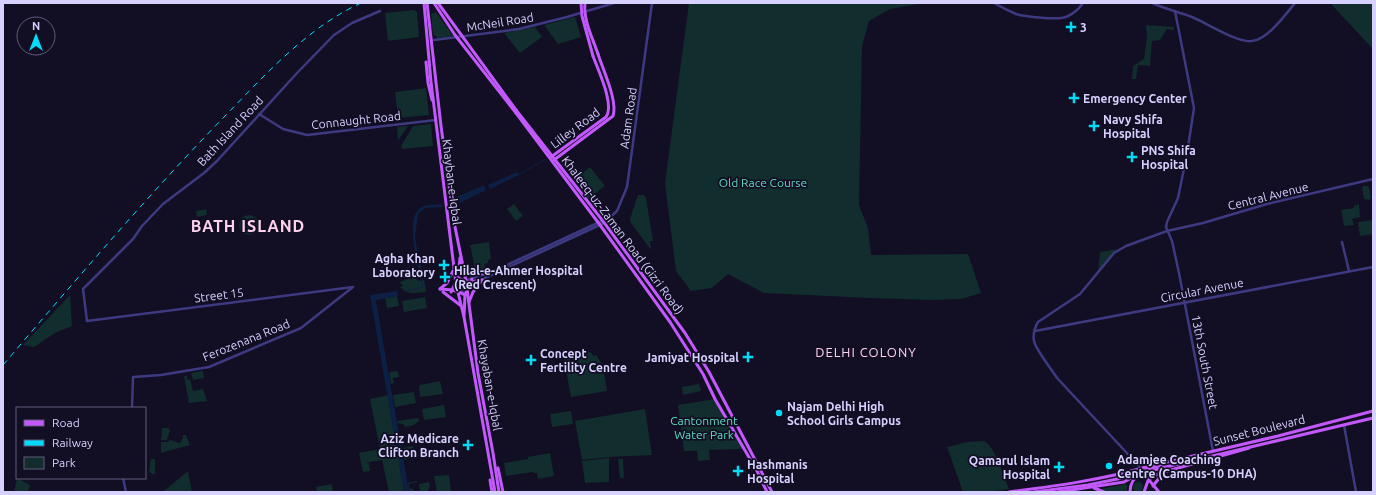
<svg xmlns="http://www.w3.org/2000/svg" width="1376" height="495" font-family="Ubuntu,sans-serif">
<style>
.green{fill:#112d2d}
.water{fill:#0c2045}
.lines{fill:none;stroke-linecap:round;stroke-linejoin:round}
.stream{stroke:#0c2045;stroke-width:1}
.minor{stroke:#3e3a82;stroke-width:2.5}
.major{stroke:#c359fd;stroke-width:3}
.rail{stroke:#03dcf9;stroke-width:1;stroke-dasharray:6 5;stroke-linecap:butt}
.major-bridge{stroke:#c359fd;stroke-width:3}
.poi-dot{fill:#03dcf9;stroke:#120e23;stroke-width:1.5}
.labels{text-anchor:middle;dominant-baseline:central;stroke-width:3.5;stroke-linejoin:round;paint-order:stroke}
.street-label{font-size:12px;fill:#d7d1ff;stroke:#120e23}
.poi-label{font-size:12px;font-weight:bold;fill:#d7d1ff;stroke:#120e23;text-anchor:start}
.park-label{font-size:12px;fill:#5edec0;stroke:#120e23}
.neighbourhood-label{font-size:13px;letter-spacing:1px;fill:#ffd3ee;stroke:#120e23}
.district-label{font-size:16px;font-weight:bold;letter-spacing:1px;fill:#ffd3ee;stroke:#120e23}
</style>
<rect width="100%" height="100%" fill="#120e23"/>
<g class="green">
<path d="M689 3H884L885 4 892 3H925L890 9 869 21 862 46 859 205 868 228 871 255 968 254 981 293 961 299 929 300 870 298 764 293 728 274 712 288 691 291 676 271 665 183Z"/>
<path d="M1330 3H1373V49Z"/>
<path d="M414 10 417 12 419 37 388 41 385 13Z"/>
<path d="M436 12 453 36 438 38 433 34 431 14Z"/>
<path d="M575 17 581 37 558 44 544 25Z"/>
<path d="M1146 25 1174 27V30L1167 29 1160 40 1152 41 1150 66 1138 65 1136 79H1132L1133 66 1144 59 1147 37Z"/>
<path d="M535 27 542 37 520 53 504 33Z"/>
<path d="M426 88 429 115 398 118 395 92Z"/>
<path d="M431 124 433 146 402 149 401 146 413 126Z"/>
<path d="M408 126 399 139H398L397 127Z"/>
<path d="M590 167 605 186 588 199 574 180Z"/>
<path d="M1363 186H1367L1369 187 1371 198 1369 200 1364 199 1362 188Z"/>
<path d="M638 195H644L646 198 653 241H650L651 250 631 223 630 219Z"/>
<path d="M514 204 523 216 516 221 507 209Z"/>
<path d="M1359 204 1360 217 1352 219 1354 225 1344 226 1341 210 1354 208V206Z"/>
<path d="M206 209 207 215 197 217 196 211Z"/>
<circle cx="249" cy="225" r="10"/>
<path d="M1372 220 1373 234 1360 236 1358 222Z"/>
<path d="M489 242 491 259 488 260V263L484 264 487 271 475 269 470 245Z"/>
<path d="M1118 249 1098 272 1100 252Z"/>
<path d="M416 278 418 281 424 280 426 290 425 292C416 293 406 295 400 287L403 286 400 282 410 278 411 280 412 279V278L416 277Z"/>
<path d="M70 295 72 326 55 333 34 347 23 345Z"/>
<path d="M397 296 399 306 387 308 385 298Z"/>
<path d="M425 297 427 308 404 312 402 301Z"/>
<path d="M590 352 594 356 596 355 603 366 607 391 571 397 564 359Z"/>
<path d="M203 371 204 378 193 380 191 373Z"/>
<path d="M398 371 399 377 393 378 394 383 391 384 389 372Z"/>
<path d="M184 376H187V380L190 379 193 391 203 389 207 401 189 403Z"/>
<path d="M440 381 443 394 420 397 419 387 420 385Z"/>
<path d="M699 384 701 391 683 395 682 387Z"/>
<path d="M414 392 416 403 395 407 393 395Z"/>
<path d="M388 395 404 492H389L382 460 364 463H369L370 471 363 472 359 453 380 449 370 399Z"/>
<path d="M715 399 743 449 709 450 710 460 698 461 697 451H684L678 405Z"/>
<path d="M444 405 446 417 424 420 422 409Z"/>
<path d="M645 409 652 455 610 457 582 460 575 421Z"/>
<path d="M571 411 573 424 552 427 550 414Z"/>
<path d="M418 418 419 421 414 425 406 427 403 424 398 423 397 421Z"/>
<path d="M162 428H168L170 430 167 440H161Z"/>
<path d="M183 435H186L190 445 161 453V442H168L170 440 180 443 182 439H183Z"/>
<path d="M984 441C995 446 1004 477 1009 489L988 492H963L947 447 967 442Z"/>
<path d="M413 446 415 456 422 455 404 460 402 448Z"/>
<path d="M550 453 554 476 538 479 537 473H534L533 472 506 476 504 463 528 459V457Z"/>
<path d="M609 458V482L585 483 582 461Z"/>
<path d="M151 459H155V474H152L149 471Z"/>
<path d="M618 459H623L624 478H620Z"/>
<path d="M188 471 192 492H164V491Z"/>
<path d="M449 475 451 491 437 492 434 476Z"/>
<path d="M17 478 30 485 28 492H14Z"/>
<path d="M417 481V482L409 484 410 489H413L414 492 420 491 419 484 429 482 430 487 427 492H409L408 483Z"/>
<circle cx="1138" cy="487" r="5"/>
<path d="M332 484 333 492H317L316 487Z"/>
<path d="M1126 484 1127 485V492H1107L1100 489Z"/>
</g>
<g class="water">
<path d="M517 172 519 175 490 189 488 185Z"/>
<path d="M484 185 486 190 460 203 457 197Z"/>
<path d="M442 204V207L425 208 418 214 415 237 421 271 419 272C416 257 406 218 420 208 425 204 435 205 442 204Z"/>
<path d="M397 291 398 296 377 300 376 301 409 492H404L370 295Z"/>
</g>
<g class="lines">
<g class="stream">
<path d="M518 175 546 159"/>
<path d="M448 205 461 202"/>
<path d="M406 291 423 287 420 263"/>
</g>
<g class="minor">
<path d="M994 3C1001 7 1009 11 1016 14 1025 17 1058 20 1066 17 1073 14 1079 9 1083 3"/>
<path d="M1152 3C1165 9 1179 12 1192 17 1207 23 1237 43 1252 41 1267 40 1286 14 1295 3"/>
<path d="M1175 11 1194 108 1187 154 1178 198 1167 222 1166 227 1172 241 1179 273 1213 451"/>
<path d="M434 40 519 29 567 17 614 3"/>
<path d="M259 114 283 129 307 135 436 120"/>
<path d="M1342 242 1349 271"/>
<path d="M456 284 496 270 604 220"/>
<path d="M353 287 87 321 83 289 133 239 142 226 163 204 204 173 217 161 297 73 334 35 352 23 380 11"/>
<path d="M458 291 468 290 485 278 604 223 617 211 627 187 652 3"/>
<path d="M1035 331 1373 267"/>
<path d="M132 408 133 377 161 375 209 367 301 328 353 287"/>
<path d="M1344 425 1356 492"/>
<path d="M1139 466 1058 379C1053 372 1035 348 1034 341 1033 335 1035 327 1038 322L1080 294 1114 253 1126 246 1167 231 1203 223 1267 204 1373 179"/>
<path d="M123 478 126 492"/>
</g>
<g class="major">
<path d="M424 3 431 82 456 284 464 317 495 492"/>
<path d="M427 3 441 126 454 222 466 281 478 373 493 453 499 492"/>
<path d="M426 62 428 83 432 100"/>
<path d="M516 110 603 221 685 333 709 372 772 492"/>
<path d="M516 113 600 225 670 322 703 374 715 399 757 471 767 492"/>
<path d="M551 157 606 117C615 105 598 70 593 56"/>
<path d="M554 160 613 116C618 101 603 70 598 54"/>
<path d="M463 265 474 273 487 274"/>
<path d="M457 278 470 282 482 280"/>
<path d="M440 289 453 290 466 295"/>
<path d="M440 289 447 283 453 271"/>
<path d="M443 292 460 305"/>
<path d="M451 292 458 278 460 258"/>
<path d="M469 302 473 292 482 280"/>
<path d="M464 316 465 295 472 279"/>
<path d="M1166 467C1235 450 1304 435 1373 418"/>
<path d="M498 468 503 492"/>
<path d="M490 480 492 492"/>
<path d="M1149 480 1153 476 1164 472 1249 448"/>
<path d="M1149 480 1159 492"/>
<path d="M1153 486 1163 473"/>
<path d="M1094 488 1104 492"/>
<path d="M1009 492C1055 486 1101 480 1146 467L1278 436 1373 411"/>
<path d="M1034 492 1088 485 1127 477"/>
<path d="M1058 492 1124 482 1131 478V475L1127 473"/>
<path d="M1130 492C1130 473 1150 468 1165 464"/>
<path d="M1144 492 1150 475 1147 469"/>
</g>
<path class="rail" d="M3 365C75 281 147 196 225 116 265 75 308 27 361 3"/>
<g class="major-bridge">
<path d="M434 3 455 35 516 113"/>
<path d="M438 3 516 110"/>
<path d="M581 3 582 16 593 56"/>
<path d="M585 3C583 20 593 39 598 54"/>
<path d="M1127 477 1166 467"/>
</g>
</g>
<g class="poi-dot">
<path d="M1069 21h4v4h4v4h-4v4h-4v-4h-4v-4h4z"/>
<path d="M1072 92h4v4h4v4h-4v4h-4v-4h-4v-4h4z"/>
<path d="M1092 120h4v4h4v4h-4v4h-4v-4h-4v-4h4z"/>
<path d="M1130 151h4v4h4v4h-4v4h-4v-4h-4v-4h4z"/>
<path d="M442 259h4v4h4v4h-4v4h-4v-4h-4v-4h4z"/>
<path d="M443 271h4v4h4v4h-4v4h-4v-4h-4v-4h4z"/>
<path d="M746 351h4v4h4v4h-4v4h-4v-4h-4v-4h4z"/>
<path d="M529 354h4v4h4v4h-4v4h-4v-4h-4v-4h4z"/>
<circle cx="779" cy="413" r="4"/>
<path d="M466 439h4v4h4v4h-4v4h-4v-4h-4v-4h4z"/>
<circle cx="1109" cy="466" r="4"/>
<path d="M1057 461h4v4h4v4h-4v4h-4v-4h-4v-4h4z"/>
<path d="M736 465h4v4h4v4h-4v4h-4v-4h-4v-4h4z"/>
</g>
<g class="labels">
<g class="street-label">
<text transform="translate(500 22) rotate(-9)">McNeil Road</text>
<text transform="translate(628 118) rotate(-82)">Adam Road</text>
<text transform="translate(356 120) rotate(-6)">Connaught Road</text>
<text transform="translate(575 128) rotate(-37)">Lilley Road</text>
<text transform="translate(230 131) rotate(-47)">Bath Island Road</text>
<text transform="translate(452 182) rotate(83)">Khayban-e-Iqbal</text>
<text transform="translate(1268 196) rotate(-14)">Central Avenue</text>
<text transform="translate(623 235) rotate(53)">Khaleeq-uz-Zaman Road (Gizri Road)</text>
<text transform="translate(1202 290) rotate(-11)">Circular Avenue</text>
<text transform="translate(219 295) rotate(-7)">Street 15</text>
<text transform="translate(246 340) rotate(-22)">Ferozenana Road</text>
<text transform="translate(1205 362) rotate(79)">13th South Street</text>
<text transform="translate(490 385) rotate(80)">Khayaban-e-Iqbal</text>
<text transform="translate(1259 430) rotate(-14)">Sunset Boulevard</text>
</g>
<g class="poi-label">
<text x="1080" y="27">3</text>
<text x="1083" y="98">Emergency Center</text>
<text x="1103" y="119">Navy Shifa<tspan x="1103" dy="14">Hospital</tspan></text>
<text x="1141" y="150">PNS Shifa<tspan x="1141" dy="14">Hospital</tspan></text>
<text x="435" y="258" text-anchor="end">Agha Khan<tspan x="435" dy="14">Laboratory</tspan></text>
<text x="454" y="270">Hilal-e-Ahmer Hospital<tspan x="454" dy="14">(Red Crescent)</tspan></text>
<text x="540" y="353">Concept<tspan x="540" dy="14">Fertility Centre</tspan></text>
<text x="739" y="357" text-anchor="end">Jamiyat Hospital</text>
<text x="787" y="406">Najam Delhi High<tspan x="787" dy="14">School Girls Campus</tspan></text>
<text x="459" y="438" text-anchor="end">Aziz Medicare<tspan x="459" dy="14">Clifton Branch</tspan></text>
<text x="1117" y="459">Adamjee Coaching<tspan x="1117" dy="14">Centre (Campus-10 DHA)</tspan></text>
<text x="1050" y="460" text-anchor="end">Qamarul Islam<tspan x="1050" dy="14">Hospital</tspan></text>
<text x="747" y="464">Hashmanis<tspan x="747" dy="14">Hospital</tspan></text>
</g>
<g class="park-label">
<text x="763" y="182">Old Race Course</text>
<text x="704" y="420">Cantonment<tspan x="704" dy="14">Water Park</tspan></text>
</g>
<g class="neighbourhood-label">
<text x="866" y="352">DELHI COLONY</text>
</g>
<g class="district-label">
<text x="248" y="226">BATH ISLAND</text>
</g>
</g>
<rect width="1376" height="495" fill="none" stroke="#d7d1ff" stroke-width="8"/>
<rect x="16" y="407" width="130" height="72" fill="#120e23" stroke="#615c7b"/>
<rect x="24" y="420" width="20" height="6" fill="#c359fd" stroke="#615c7b"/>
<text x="52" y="427" font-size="12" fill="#d7d1ff">Road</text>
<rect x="24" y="440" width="20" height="6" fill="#03dcf9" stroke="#615c7b"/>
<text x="52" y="447" font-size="12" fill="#d7d1ff">Railway</text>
<rect x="24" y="457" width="20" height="12" fill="#112d2d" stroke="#615c7b"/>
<text x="52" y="467" font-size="12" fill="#d7d1ff">Park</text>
<g transform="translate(36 36)"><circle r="19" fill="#120e23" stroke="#615c7b"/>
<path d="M0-3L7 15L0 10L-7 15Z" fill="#03dcf9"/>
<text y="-6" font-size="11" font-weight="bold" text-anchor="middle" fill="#d7d1ff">N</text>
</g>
</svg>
